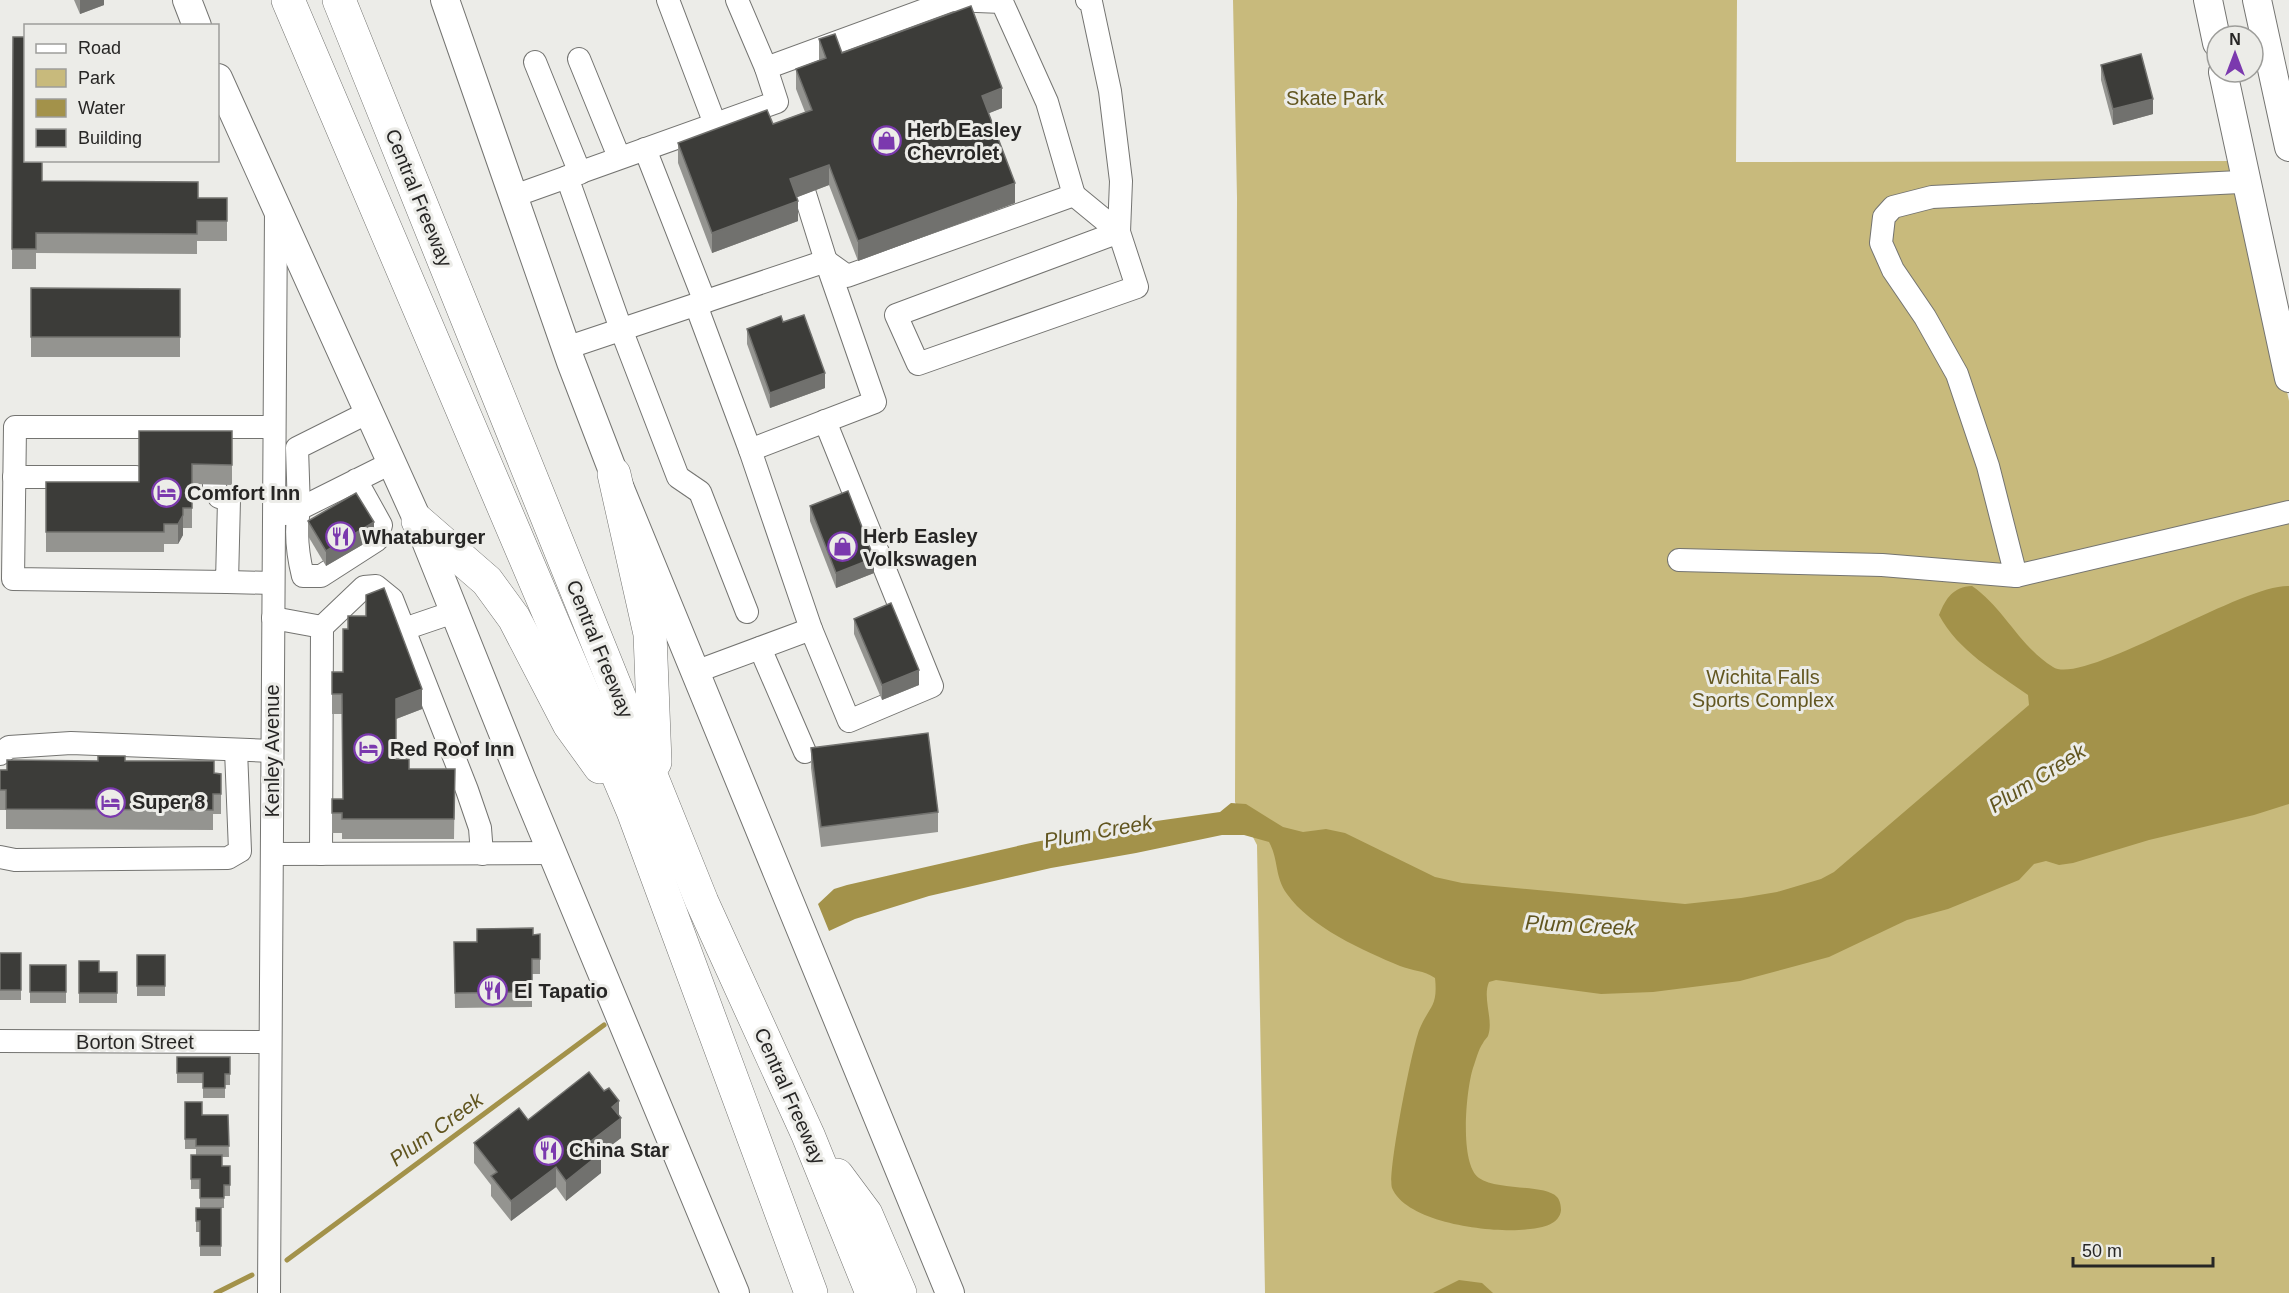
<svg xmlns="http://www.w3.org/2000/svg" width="2289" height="1293" font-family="Arial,sans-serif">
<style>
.green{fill:#c8ba7c}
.water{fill:#a3924a}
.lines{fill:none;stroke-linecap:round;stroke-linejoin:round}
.stream{stroke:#a3924a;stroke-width:5}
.minor-casing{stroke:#747471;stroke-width:24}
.major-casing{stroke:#747471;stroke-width:30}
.highway-casing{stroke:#747471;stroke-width:34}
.minor{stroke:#fff;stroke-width:22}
.major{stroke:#fff;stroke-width:28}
.highway{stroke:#fff;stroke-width:33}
.wall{fill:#949490}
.shaded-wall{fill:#71716e}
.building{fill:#3c3c39;stroke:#71716e;stroke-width:1.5}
.labels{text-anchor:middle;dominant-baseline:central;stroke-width:6;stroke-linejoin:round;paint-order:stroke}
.park-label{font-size:20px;fill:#635721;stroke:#ecece8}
.poi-label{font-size:20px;font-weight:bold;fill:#272625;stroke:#ecece8;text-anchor:start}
.street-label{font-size:20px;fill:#272625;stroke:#ecece8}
.water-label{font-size:21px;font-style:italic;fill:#61551f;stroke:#ecece8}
</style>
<rect width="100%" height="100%" fill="#ecece8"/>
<path class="green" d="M1233 0H1737L1736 162 2238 161 2289 401V1293H1265L1257 845 1235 802 1237 198Z"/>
<g class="water">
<path d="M1972 586C2004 608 2020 647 2053 667 2083 687 2241 584 2289 586V804L2254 815 2149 840 2073 863 2059 865 2046 861 2034 864 2019 880 1948 909 1907 920 1829 957 1740 981 1653 992 1601 994 1496 980 1489 982C1482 998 1494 1020 1488 1036 1487 1038 1484 1040 1483 1043 1478 1050 1476 1060 1473 1068 1466 1090 1459 1164 1479 1178 1498 1191 1545 1184 1557 1197 1560 1200 1561 1206 1561 1210 1560 1224 1542 1228 1530 1229 1496 1234 1407 1224 1392 1188 1387 1175 1412 1046 1420 1028 1430 1005 1438 1007 1435 978 1424 970 1412 971 1400 966 1364 951 1310 927 1287 894 1274 875 1279 860 1269 842L1244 835H1222L1136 853 1051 868 929 896 855 919 829 931 818 904 834 889 847 885 1035 842 1128 825 1220 812 1231 803 1246 804 1283 827 1303 832 1326 829 1345 833 1435 877 1462 883 1685 904 1741 898 1777 892 1821 879 1834 872 2029 705 2028 695C1996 672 1958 651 1939 615 1946 598 1953 587 1972 586Z"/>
<path d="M1459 1280 1482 1283 1493 1293H1433Z"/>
</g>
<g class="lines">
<g class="stream">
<path d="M287 1260 604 1025"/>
<path d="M216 1293 252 1275"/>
</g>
<defs>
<g id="minor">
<path d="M668 0 715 124"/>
<path d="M579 59 619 157"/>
<path d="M535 62 580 173"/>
<path d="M766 68 952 0 1002 2 1047 102 1074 195 847 276 826 261"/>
<path d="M645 149 705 302"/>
<path d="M567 177 621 329 678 477 700 492 747 612"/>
<path d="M1074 195 1119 232 896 315 918 364 1137 287 1119 232 1121 181 1110 91 1091 2 1087 0"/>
<path d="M514 196 777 102 766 68 737 0"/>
<path d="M696 305 750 450 875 402 826 261"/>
<path d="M566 348 826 261 805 194"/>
<path d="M750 450 811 629"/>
<path d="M14 477H136"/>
<path d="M356 480 381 525 377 540 321 576H303C297 552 295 532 299 509L391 463"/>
<path d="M214 485 219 497 229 500 227 582 13 579 15 427H274"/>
<path d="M286 514 299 509 297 448 369 412"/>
<path d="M1679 560 1882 565 2016 576 1988 466 1957 374 1925 317 1893 270 1881 243 1884 217 1893 207 1932 197 2240 182 2246 179"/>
<path d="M2016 576 2289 512"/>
<path d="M227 582 273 583"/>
<path d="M273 618 322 627 321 854"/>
<path d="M391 626 404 629 454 612"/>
<path d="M322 627 364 587 376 586 392 599 467 790 480 828 482 854"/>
<path d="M760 648 805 752"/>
<path d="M695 672 811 629 849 721 932 686 825 421"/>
<path d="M0 754 9 747 71 743 272 751"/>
<path d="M272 854 553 853"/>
<path d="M0 857 15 860 228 858 240 851 236 750"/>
<path d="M0 1041 270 1042"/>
<path d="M269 1293 276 212"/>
</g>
<g id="major">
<path d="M187 0 197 26"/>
<path d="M445 0 571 362 614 474 950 1293"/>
<path d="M2208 0 2217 43"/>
<path d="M2257 0 2289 147"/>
<path d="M2223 72 2289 378"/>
<path d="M218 78 418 521 521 778 735 1293"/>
</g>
<g id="highway">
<path d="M288 0 633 811 811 1293"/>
<path d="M339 0 702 902 808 1135 872 1293"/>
<path d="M614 474 650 634 655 762"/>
<path d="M418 521 487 581 514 618 569 724 600 767"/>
<path d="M837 1175 866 1214 900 1293"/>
</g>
</defs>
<use href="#minor" class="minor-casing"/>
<use href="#major" class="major-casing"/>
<use href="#highway" class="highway-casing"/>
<use href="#minor" class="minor"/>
<use href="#major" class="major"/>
<use href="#highway" class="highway"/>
</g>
<g class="wall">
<path d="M74 0H104V5L80 14Z"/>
<path d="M13 37 42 181 198 198H227V241H197V254L36 253V269H12Z"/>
<path d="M819 39 842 53 1002 108 989 113 1015 203 858 261 829 185 797 197 798 221 712 253 678 163V143L773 124 805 112 796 89V69L819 60Z"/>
<path d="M2101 65 2153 114 2113 125 2101 80Z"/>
<path d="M31 288 180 289V357H31Z"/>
<path d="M783 322 825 388 770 408 747 344V329Z"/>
<path d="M232 431V485L192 484V528H183V535L178 544H164V552H46V482H139Z"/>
<path d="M810 506 874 573 836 588 810 521Z"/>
<path d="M308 521 374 538 326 566 308 536Z"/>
<path d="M854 619 919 685 882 700 854 634Z"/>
<path d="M332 672 422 709 396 719V759L409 769H455L454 839H342V833H332V799H343L342 714H332Z"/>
<path d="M811 748 938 812V832L821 847 811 768Z"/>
<path d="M125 761 221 774V814H213V830L6 829V810H0V770Z"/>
<path d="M540 934V974H532V1007L455 1008 454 942H477Z"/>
<rect x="0" y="953" width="21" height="47"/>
<rect x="137" y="955" width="28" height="41"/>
<path d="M79 961 99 972H117V1003H79Z"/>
<rect x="30" y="965" width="36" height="38"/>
<path d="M177 1057H230V1085H225V1098H203V1083H177Z"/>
<path d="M185 1102 202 1115H228L229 1157H222V1166H230V1196H224V1208H200V1189H191V1155H196V1149H185Z"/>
<path d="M619 1116 621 1138 601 1153V1173L566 1201 556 1187 511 1221 491 1196V1185L474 1163V1143L528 1120Z"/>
<path d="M196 1208H221V1256H200V1232H196Z"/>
</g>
<g class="shaded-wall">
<path d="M80 0H104V5L80 14Z"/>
<path d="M1002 88V108L982 116V96Z"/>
<path d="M2153 99V114L2113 125V109Z"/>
<path d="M829 165V185L790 200V179Z"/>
<path d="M1015 183V203L858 261V241Z"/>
<path d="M798 201V221L712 253V233Z"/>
<path d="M825 373V388L770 408V393Z"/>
<path d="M183 515V535L178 544V524Z"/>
<path d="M374 522V538L326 566V551Z"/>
<path d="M874 558V573L836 588V573Z"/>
<path d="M919 670V685L882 700V685Z"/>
<path d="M422 689V709L396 719V699Z"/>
<path d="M619 1101V1119L621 1118V1138L601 1153V1173L566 1201V1181L612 1107Z"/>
<path d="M556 1167V1187L511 1221V1201Z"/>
</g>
<g class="building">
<path d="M971 6 1002 88 982 96 1015 183 858 241 829 165 790 179 798 201 712 233 678 143 767 110 773 124 812 110 796 69 826 58 819 39 835 34 842 53Z"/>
<path d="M13 37H26V160H42V181L198 182V198H227V221H197V234L36 233V249H12Z"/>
<path d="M2141 54 2153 99 2113 109 2101 65Z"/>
<path d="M31 288 180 289V337H31Z"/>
<path d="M804 315 825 373 770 393 747 329 781 316 783 322Z"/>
<path d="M139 431H232V465L192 464V508H183V515L178 524H164V532H46V482H139Z"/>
<path d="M848 491 874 558 836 573 810 506Z"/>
<path d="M356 493 374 522 326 551 308 521Z"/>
<path d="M384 588 422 689 396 699V759H409V769H455L454 819H342V813H332V799H343L342 694H332V672H343V629H348V616H366V595Z"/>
<path d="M891 603 919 670 882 685 854 619Z"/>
<path d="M928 733 938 812 821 827 811 748Z"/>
<path d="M98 756H125V761H214V773L221 774V794H213V810L6 809V790H0V770H7V760L98 761Z"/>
<path d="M533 928V935L540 934V959H532V992L455 993 454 942H477V929Z"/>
<rect x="0" y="953" width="21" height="37"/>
<rect x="137" y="955" width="28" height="31"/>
<path d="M79 961H99V972H117V993H79Z"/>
<rect x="30" y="965" width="36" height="27"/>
<path d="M177 1057H230V1074H225V1088H203V1073H177Z"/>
<path d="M589 1072 604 1091 609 1088 619 1101 612 1107 621 1118 591 1141 601 1153 566 1181 556 1167 511 1201 491 1176 497 1172 474 1143 519 1108 528 1120Z"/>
<path d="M185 1102H202V1115H228L229 1146H196V1139H185Z"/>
<path d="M191 1155H222V1166H230V1185H224V1198H200V1179H191Z"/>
<path d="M196 1208H221V1246H200V1221H196Z"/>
</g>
<defs>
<symbol id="shop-ring" viewBox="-11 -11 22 22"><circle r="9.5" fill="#ecece8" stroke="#7b39ae" stroke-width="1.5"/><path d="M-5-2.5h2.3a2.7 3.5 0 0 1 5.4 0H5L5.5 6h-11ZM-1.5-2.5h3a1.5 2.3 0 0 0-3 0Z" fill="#7b39ae"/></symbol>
<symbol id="hotel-ring" viewBox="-11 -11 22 22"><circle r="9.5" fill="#ecece8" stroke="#7b39ae" stroke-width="1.5"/><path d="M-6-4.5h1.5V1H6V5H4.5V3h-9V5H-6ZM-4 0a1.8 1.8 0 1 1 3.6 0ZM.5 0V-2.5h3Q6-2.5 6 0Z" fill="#7b39ae"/></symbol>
<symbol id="restaurant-ring" viewBox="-11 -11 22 22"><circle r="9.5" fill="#ecece8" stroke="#7b39ae" stroke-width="1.5"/><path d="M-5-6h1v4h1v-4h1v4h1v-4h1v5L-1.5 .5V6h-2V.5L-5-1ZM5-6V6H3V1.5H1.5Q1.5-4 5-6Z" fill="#7b39ae"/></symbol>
</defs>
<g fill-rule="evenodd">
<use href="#shop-ring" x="870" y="124" width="33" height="33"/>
<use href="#hotel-ring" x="150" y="476" width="33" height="33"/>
<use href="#restaurant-ring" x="324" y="520" width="33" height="33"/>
<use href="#shop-ring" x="826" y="530" width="33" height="33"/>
<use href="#hotel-ring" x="352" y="732" width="33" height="33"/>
<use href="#hotel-ring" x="94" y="786" width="33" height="33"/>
<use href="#restaurant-ring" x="476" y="974" width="33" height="33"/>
<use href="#restaurant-ring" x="532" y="1134" width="33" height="33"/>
</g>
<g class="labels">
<g class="park-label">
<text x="1335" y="98">Skate Park</text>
<text x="1763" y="677">Wichita Falls<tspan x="1763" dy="23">Sports Complex</tspan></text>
</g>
<g class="poi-label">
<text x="907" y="130">Herb Easley<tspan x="907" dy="23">Chevrolet</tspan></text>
<text x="187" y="493">Comfort Inn</text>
<text x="863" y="536">Herb Easley<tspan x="863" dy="23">Volkswagen</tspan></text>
<text x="362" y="537">Whataburger</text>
<text x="390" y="749">Red Roof Inn</text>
<text x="132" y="802">Super 8</text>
<text x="514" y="991">El Tapatio</text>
<text x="569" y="1150">China Star</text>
</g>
<g class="street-label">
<text transform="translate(419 198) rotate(68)">Central Freeway</text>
<text transform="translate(600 649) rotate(68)">Central Freeway</text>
<text transform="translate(272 751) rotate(-90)">Kenley Avenue</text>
<text x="135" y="1042">Borton Street</text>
<text transform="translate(790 1096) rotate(66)">Central Freeway</text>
</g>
<g class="water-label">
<text transform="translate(2037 778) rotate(-32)">Plum Creek</text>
<text transform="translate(1098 831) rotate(-10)">Plum Creek</text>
<text transform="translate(1580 925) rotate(3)">Plum Creek</text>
<text transform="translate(436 1129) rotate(-36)">Plum Creek</text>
</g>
</g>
<rect x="24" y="24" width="195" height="138" fill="#ecece8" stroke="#9d9d9a" stroke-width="1.5"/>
<rect x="36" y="44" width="30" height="9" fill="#ffffff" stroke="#9d9d9a" stroke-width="1.5"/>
<text x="78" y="54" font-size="18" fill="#272625">Road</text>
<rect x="36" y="69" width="30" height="18" fill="#c8ba7c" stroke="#9d9d9a" stroke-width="1.5"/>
<text x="78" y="84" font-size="18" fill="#272625">Park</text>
<rect x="36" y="99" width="30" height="18" fill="#a3924a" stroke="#9d9d9a" stroke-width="1.5"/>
<text x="78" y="114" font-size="18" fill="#272625">Water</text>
<rect x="36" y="129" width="30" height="18" fill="#3c3c39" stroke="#9d9d9a" stroke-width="1.5"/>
<text x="78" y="144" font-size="18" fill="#272625">Building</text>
<g transform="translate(2235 54)"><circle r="28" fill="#ecece8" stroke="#9d9d9a" stroke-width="1.5"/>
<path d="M0-4.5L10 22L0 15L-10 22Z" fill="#7b39ae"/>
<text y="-9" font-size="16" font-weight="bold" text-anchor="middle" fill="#272625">N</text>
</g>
<path d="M2073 1257v9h140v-9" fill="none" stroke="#272625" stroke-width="3"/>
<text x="2082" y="1257" font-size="18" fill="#272625" stroke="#ecece8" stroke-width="4.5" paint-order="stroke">50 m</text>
</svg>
